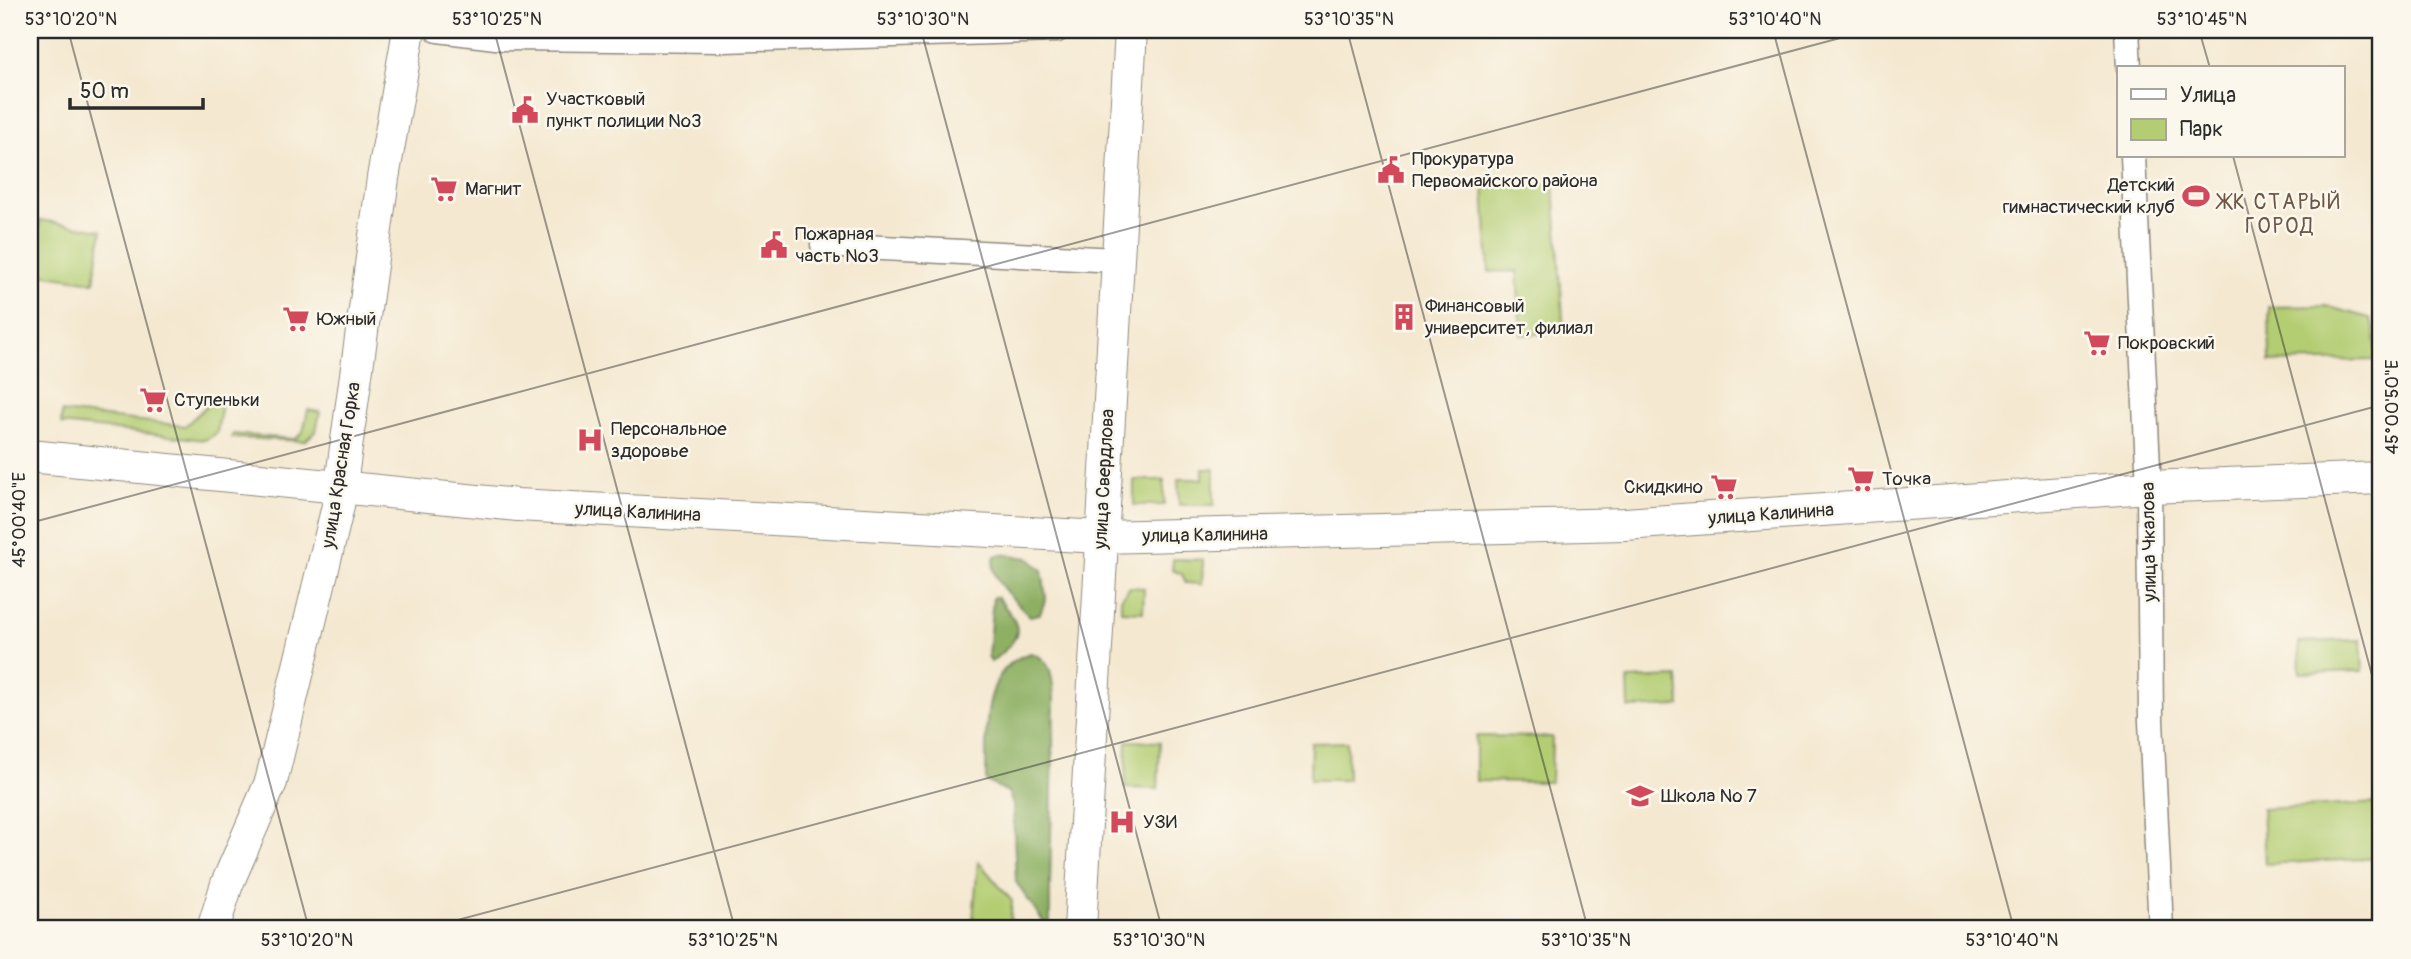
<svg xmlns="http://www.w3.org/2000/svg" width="2411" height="959" font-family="Pangolin,sans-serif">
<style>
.green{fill:#b3cd72;stroke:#6f7c4e;stroke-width:2}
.forest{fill:#8eb064;stroke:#5c6e48;stroke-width:2}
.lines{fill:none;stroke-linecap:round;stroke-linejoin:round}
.minor-casing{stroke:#908a7e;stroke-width:27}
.major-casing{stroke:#908a7e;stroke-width:34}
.minor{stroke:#fff;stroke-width:24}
.major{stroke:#fff;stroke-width:32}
.ticks{fill:none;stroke:#2b2b2b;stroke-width:2;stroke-opacity:0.45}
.labels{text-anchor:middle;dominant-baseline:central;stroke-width:5;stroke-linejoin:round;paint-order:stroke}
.poi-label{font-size:19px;fill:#2b2b2b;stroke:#fbf7ec;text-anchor:start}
.street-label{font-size:19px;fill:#2b2b2b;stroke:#fbf7ec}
.neighbourhood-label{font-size:21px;letter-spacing:2px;fill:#6e5645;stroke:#fbf7ec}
.neatline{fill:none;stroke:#2b2b2b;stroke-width:2.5}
.ticks-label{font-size:18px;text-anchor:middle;fill:#2b2b2b}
</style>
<rect width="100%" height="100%" fill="#fbf7ec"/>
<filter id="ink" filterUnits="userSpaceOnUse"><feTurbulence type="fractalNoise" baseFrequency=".0143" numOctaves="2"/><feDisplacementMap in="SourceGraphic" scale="14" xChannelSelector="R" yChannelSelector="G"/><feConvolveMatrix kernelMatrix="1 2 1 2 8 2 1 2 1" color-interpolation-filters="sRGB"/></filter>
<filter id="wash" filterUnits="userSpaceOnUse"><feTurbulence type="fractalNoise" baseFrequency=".00686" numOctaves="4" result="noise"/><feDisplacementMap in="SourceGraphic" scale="28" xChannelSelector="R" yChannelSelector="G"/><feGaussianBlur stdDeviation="1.57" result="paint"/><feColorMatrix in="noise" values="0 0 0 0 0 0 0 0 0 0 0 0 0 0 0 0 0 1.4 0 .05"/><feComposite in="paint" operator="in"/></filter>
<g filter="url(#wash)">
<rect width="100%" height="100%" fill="#f4e8d0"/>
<g class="green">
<path d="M1554 183 1564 332 1521 335 1517 271 1489 272 1484 187Z"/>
<path d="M40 220 102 230 94 282 32 273Z"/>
<path d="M2326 306 2370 318 2375 331 2376 360 2270 362 2269 307Z"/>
<path d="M219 400 222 403 217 433 205 440 61 424 62 412 185 426 211 402Z"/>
<path d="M308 410 320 412 316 431 305 441 232 438 233 434 295 439 303 432Z"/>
<path d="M1203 469H1214V505H1179L1178 479H1203Z"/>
<rect x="1134" y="480" width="30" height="25"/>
<path d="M1173 559 1203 560 1202 584 1186 583 1182 574 1172 570Z"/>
<path d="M1130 587 1144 588 1143 612 1121 611V598Z"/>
<path d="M2361 640 2363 671 2300 673 2299 642Z"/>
<path d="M1678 677 1680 706 1629 708 1628 679Z"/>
<path d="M1476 736 1552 737 1551 782 1476 781Z"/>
<path d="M1127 741 1160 742 1158 789 1125 788Z"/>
<path d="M1347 742 1348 780H1310L1311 743Z"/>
<path d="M2381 803V858L2265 864 2262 809Z"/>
<path d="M978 861 1012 901 1010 923 973 920Z"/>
</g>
<g class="forest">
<path d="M1001 554 1028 558 1042 570 1046 598 1040 614 1030 616C1015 600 986 579 995 556Z"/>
<path d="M993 597H997C1024 630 1025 634 991 662L988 656Z"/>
<path d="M1031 653C1053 660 1052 678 1054 697L1050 887V925L1047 927 1016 882 1013 805 1009 793 986 781C987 738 978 667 1031 653Z"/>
</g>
</g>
<g filter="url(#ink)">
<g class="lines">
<defs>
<g id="minor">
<path d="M438 30 504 38 725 40 1057 30"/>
<path d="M2127 30 2129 68"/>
<path d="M2133 156 2149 487 2151 721 2161 929"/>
<path d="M823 245 1117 260"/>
</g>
<g id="major">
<path d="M30 456 518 505 1101 537 1625 524 2149 487 2381 478"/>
<path d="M213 929 227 884 271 782 338 506 383 178 409 30"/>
<path d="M1080 929 1131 30"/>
</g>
</defs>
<use href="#minor" class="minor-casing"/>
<use href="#major" class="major-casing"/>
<use href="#minor" class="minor"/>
<use href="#major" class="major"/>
</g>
</g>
<path class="ticks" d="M68 30 309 929M494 30 735 929M921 30 1162 929M1347 30 1588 929M1773 30 2014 929M2199 30 2210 68M2233 156 2381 709M30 523 1870 30M424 929 2381 405M2336 929 2381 917"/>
<defs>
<symbol id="civic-bare" viewBox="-9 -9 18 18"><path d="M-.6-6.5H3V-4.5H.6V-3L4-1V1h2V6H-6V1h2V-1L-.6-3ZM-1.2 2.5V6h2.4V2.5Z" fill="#d1495b" stroke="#fbf7ec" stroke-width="2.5" paint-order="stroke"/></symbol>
<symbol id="supermarket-bare" viewBox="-9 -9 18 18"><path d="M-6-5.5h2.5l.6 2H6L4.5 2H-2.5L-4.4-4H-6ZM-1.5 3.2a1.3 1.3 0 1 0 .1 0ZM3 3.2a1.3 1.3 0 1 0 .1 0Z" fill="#d1495b" stroke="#fbf7ec" stroke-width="2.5" paint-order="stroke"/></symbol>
<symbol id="stadium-bare" viewBox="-9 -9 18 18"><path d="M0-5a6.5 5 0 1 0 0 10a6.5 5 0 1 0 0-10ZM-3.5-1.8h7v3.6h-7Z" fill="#d1495b" stroke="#fbf7ec" stroke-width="2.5" paint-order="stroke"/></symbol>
<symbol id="building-bare" viewBox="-9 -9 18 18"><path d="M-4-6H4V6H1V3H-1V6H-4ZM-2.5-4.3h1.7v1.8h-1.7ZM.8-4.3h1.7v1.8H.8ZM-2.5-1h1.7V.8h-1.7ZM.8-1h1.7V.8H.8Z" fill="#d1495b" stroke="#fbf7ec" stroke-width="2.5" paint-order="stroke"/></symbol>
<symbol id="hospital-bare" viewBox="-9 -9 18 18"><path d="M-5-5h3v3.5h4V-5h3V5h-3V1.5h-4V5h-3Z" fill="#d1495b" stroke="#fbf7ec" stroke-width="2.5" paint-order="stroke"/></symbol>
<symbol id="school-bare" viewBox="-9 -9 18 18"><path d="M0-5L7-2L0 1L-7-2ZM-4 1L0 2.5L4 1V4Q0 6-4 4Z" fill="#d1495b" stroke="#fbf7ec" stroke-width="2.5" paint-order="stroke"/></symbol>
</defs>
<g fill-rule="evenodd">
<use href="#civic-bare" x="506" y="91" width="38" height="38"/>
<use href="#civic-bare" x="1372" y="151" width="38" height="38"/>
<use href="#supermarket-bare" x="425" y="170" width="38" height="38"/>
<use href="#stadium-bare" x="2177" y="177" width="38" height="38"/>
<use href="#civic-bare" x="755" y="226" width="38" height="38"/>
<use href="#building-bare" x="1385" y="298" width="38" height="38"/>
<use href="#supermarket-bare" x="277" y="300" width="38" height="38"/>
<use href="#supermarket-bare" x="2078" y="324" width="38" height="38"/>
<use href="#supermarket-bare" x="134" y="381" width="38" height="38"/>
<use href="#hospital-bare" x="571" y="421" width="38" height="38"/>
<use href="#supermarket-bare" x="1842" y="460" width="38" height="38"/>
<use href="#supermarket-bare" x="1705" y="468" width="38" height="38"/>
<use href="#school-bare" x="1621" y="777" width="38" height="38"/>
<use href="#hospital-bare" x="1103" y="803" width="38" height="38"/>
</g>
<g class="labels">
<g class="poi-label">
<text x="546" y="99">Участковый<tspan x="546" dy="22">пункт полиции №3</tspan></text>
<text x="1412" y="159">Прокуратура<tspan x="1412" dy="22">Первомайского района</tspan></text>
<text x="2175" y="185" text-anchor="end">Детский<tspan x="2175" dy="22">гимнастический клуб</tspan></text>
<text x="465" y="189">Магнит</text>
<text x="795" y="234">Пожарная<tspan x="795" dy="22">часть №3</tspan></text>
<text x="1425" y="306">Финансовый<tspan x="1425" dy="22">университет, филиал</tspan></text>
<text x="317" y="319">Южный</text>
<text x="2118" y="343">Покровский</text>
<text x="174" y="400">Ступеньки</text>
<text x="611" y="429">Персональное<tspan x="611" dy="22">здоровье</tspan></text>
<text x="1882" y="479">Точка</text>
<text x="1703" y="487" text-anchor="end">Скидкино</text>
<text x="1661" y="796">Школа № 7</text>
<text x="1143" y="822">УЗИ</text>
</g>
<g class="street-label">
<text transform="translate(341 465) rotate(-81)">улица Красная Горка</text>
<text transform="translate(1104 479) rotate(-87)">улица Свердлова</text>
<text transform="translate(638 512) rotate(3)">улица Калинина</text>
<text transform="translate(1771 514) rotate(-4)">улица Калинина</text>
<text transform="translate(1205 535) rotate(-1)">улица Калинина</text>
<text transform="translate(2149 542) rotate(-91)">улица Чкалова</text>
</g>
<g class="neighbourhood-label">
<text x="2280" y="202">ЖК СТАРЫЙ<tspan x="2280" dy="24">ГОРОД</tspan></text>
</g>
</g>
<rect width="2411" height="959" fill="none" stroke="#fbf7ec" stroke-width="77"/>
<rect x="2117" y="66" width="228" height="91" fill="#fbf7ec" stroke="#a8a59f" stroke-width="2"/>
<rect x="2131" y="89" width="35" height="10" fill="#ffffff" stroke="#a8a59f" stroke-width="2"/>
<text x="2180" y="102" font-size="21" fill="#2b2b2b">Улица</text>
<rect x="2131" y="119" width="35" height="21" fill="#b3cd72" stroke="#a8a59f" stroke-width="2"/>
<text x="2180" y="136" font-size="21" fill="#2b2b2b">Парк</text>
<path d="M70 98v10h133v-10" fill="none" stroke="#2b2b2b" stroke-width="3.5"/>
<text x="80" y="98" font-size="21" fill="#2b2b2b" stroke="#fbf7ec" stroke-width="5" paint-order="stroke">50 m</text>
<rect x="38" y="38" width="2334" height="882" class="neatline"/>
<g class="ticks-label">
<text x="71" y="25">53°10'20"N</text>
<text x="497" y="25">53°10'25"N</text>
<text x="923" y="25">53°10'30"N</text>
<text x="1349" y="25">53°10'35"N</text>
<text x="1775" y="25">53°10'40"N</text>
<text x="2202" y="25">53°10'45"N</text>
<text transform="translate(2392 407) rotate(-90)" y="6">45°00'50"E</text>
<text transform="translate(19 520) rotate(-90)" y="6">45°00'40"E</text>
<text x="307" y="946">53°10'20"N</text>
<text x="733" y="946">53°10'25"N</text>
<text x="1159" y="946">53°10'30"N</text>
<text x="1586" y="946">53°10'35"N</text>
<text x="2012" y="946">53°10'40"N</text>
</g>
</svg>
